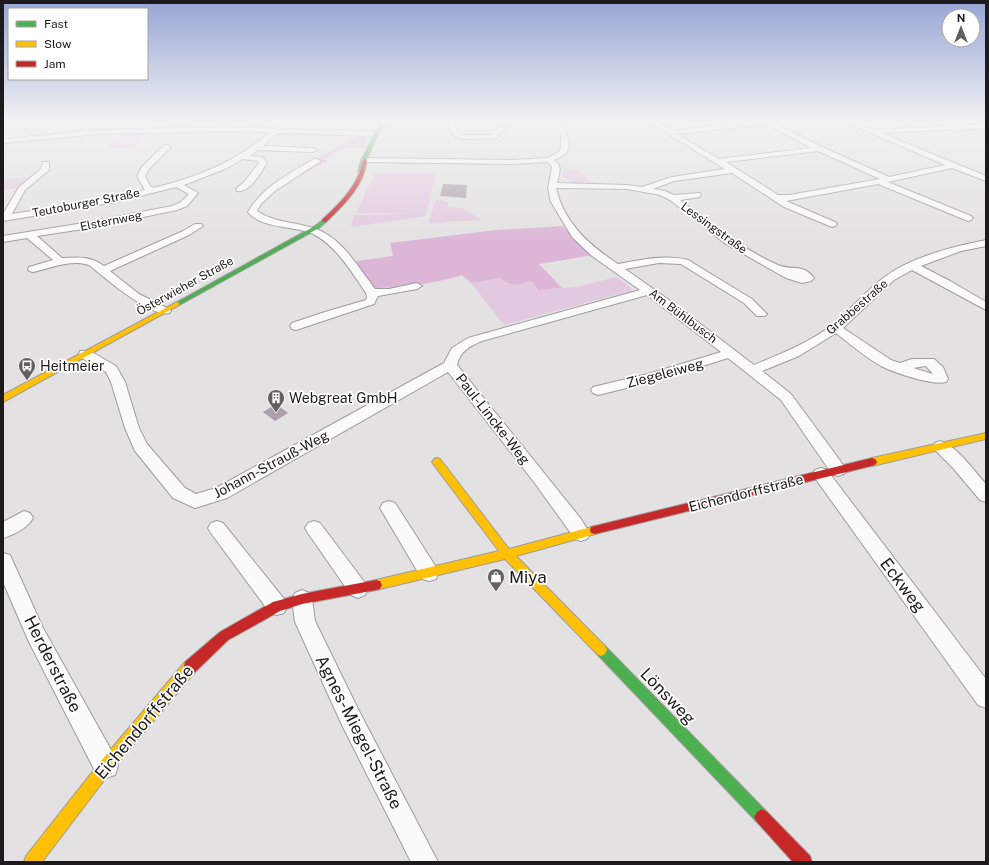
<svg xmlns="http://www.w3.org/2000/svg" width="989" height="865" font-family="'Public Sans',sans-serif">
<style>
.green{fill:#e3c9e0}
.forest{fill:#dcb5d7}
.building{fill:#ac9faa}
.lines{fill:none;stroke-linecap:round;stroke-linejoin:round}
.street-casing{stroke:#9e9c9d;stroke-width:2}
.fast-casing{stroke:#9e9c9d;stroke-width:2}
.slow-casing{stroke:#9e9c9d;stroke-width:2}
.jam-casing{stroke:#9e9c9d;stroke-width:2}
.street{fill:#fbfafb;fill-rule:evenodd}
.fast{fill:#4caf50;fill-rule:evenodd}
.slow{fill:#ffc107;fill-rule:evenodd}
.jam{fill:#c62828;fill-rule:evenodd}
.rail{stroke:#c4c3c4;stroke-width:1.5;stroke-dasharray:1 2;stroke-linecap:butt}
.labels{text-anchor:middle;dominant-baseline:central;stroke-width:3.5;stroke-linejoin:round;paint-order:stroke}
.far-street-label{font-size:12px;fill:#1c1a1c;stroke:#fff}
.poi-label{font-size:14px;fill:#1c1a1c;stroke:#fff;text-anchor:start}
.street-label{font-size:14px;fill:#1c1a1c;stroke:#fff}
.near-poi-label{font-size:17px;fill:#1c1a1c;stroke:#fff;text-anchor:start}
.near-street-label{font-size:17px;fill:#1c1a1c;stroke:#fff}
</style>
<rect width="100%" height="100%" fill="#e3e1e2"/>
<g class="green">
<path d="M145 133 132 148 106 149 121 134Z"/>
<path d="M564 169C577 169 583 173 591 183 581 183 569 184 562 175Z"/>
<path d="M375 173H436L426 214H424L426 216 351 227 354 215 417 214 356 213Z"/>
<path d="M32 177 19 188 3 190V180Z"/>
<path d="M435 200H442L448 202V207L462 208 482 220 429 223Z"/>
<path d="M617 277 632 289 630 291 504 325 471 283 500 278 505 284 515 285 533 281 538 290 576 287Z"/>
</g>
<g class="forest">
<path d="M357 135 368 137 364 148H343L323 160H329L302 174 295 173Z"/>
<path d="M563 226 593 255 539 264 562 288 538 290 532 281C519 284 510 289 500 278L471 283 462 275C434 284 401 288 372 288L351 262 393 256 390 243 496 230Z"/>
</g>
<g class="building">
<path d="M443 184 467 185 466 198 440 196Z"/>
<path d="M276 404 288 413 275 421 263 412Z"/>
</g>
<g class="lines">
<defs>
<g id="street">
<path d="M447 122H453L459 134 463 135H492L494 131 506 125 511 126 499 133 497 138 463 139 454 136Z"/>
<path d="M553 122H559C565 130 574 144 565 154 562 157 557 158 554 160 563 165 559 174 557 183L627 185 642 187 672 177 725 169 649 122H657L672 131 750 122H772L822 147 889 177 945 165 846 122H855L873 130 986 124V128L881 133 986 176V181L952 168 888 182 971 216 973 218 971 220 968 221 878 184 786 201 835 222 837 224 835 226 832 227 784 207 732 173 674 181 653 189 665 191 674 195 700 193 701 195 700 197 680 200C711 224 742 249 778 265 792 271 803 263 814 278L811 281 802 283 786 278 726 244 670 200 660 195 627 189 556 188C564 223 589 245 618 264 641 260 664 254 688 260L752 299 767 314 765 316H757L744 303 681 264 659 263 625 269 669 300 754 365C780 354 809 343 832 325 851 310 866 290 886 276 912 257 955 246 986 240V246L961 251 921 266 950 281 986 302V310L912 270 894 280 843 328 891 360 900 363 912 359H934L943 367 948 379 946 382C932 386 893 372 881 366 865 357 850 344 836 333L799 356 762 371 791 394 844 466 846 470 844 474 838 476 832 474 781 400 728 358 655 381 598 395 593 393 591 390 593 387 648 374 721 352 647 295 482 341C470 346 460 351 457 365L581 519 590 534 587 539 581 541 575 539 534 482 448 372 227 498 195 508 173 498 135 451 125 428 111 382 106 372 80 357 79 354 80 351H90L116 366 125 382 139 428 147 444 185 488 196 494 216 488 444 363 452 348 468 338 640 290 592 256 572 237 551 202 548 188 552 168 551 165 547 162 513 164 365 162 361 160 365 158 513 160 547 158 559 152 561 147V133ZM766 124 811 148 719 159 677 134ZM818 151 880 179 789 195H778L726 162ZM926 366 933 374 913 368Z"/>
<path d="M226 127 376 132 379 134 376 136 278 133 263 146 313 148 317 150 313 152 258 150 250 156 263 157 267 163C261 172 250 193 237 191L236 189 245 181 259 163 258 161 243 159 225 169 184 185 198 193 187 206 177 210 90 228 37 236 62 258C78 257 91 256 104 266L183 231 195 224H201L203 226 189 235 110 271 139 294 169 309 171 311 169 313C151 318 104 277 89 265 70 259 52 268 33 272L29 271 28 269 29 267 53 260 27 238 3 242V236L90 222 172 206 181 202 189 194 176 187 116 202 3 221V214L19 187 41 169 43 162H49V170L25 190 12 214 95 201 145 190 137 176 142 167 164 145H167L171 147 148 170 145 176 150 186 153 188C195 178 237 162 270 132L226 131 98 134 3 143V139L98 130Z"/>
<path d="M314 159H317L321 161 275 191 261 204 257 211C273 222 294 222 313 228 341 236 358 267 375 289H389L417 283 422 286 417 289 378 296 374 304 296 330 292 329 290 326 292 323 325 312 366 300 367 297 366 293C352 273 337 246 313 234 294 225 263 230 248 212 263 186 289 174 314 159Z"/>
<path d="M940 441C957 446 974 471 986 484V502L980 500 953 468 932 447 935 443Z"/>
<path d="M821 468 827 470 986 679V708L978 705 815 478 813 474 815 470Z"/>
<path d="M389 501 395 503 436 567 438 573 436 579 429 581 422 579 380 508 383 503Z"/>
<path d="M24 511 30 513 33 518C28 528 13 535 3 538V522Z"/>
<path d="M217 521 223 523 284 599 287 606 284 613 277 615 270 613 211 533 208 528 211 523Z"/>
<path d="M314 521 320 523 365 583 368 589 365 595 358 598 351 595 308 533 305 528 308 523Z"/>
<path d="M3 553 10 555 43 628 115 757 118 766 115 775 106 778 97 775 29 642 3 582Z"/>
<path d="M302 590 309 593 312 599 315 621 358 709 438 862H411L342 725 295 622 292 599 295 593Z"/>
</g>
<g id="fast">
<path d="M383 122H387L379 131 362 171 358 172 360 164 375 131Z"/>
<path d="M324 219 327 221 319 228 179 305H175L174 304 315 226Z"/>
<path d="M601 644 605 646 767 812 770 817 767 822 762 825 757 822 597 654 595 650 597 646Z"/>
</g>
<g id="slow">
<path d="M177 302 179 303V305L3 402V395Z"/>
<path d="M986 433V439L872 466 869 465 867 462 869 459 872 458Z"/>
<path d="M437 458 440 459 509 549 595 526 599 527 600 530 599 533 516 556 605 646 607 650 605 654 601 656 597 654 505 559 376 590 372 589 370 585 372 581 376 580 499 551 434 465 432 462 434 459Z"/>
<path d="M190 661 195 662 196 667 195 672 111 771 42 862H24L26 856 101 761 185 662Z"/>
</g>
<g id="jam">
<path d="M365 159 367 160C364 186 344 205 326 222H322V220C340 203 359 185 363 160Z"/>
<path d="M872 458 875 459 877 462 875 465 595 534 591 533 590 530 591 527 595 526Z"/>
<path d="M376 580 380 581 382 585 380 589 376 590 302 604 280 611 228 640 195 672 190 673 185 672 184 667 185 662 220 632 273 602 302 594Z"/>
<path d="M762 809 767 812 810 856 812 862H793L757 822 754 817 757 812Z"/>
</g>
</defs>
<use href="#street" class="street-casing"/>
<use href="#fast" class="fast-casing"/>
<use href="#slow" class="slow-casing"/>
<use href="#jam" class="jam-casing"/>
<use href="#street" class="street"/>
<use href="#fast" class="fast"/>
<use href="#slow" class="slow"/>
<use href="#jam" class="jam"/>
<path class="rail" d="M3 132 113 122"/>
</g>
<linearGradient id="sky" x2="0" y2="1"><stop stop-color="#97a5d5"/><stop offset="0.5" stop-color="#f2f2f2"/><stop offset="1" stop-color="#f2f2f2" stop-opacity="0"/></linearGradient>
<rect width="989" height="243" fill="url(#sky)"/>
<defs>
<symbol id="bus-pin" viewBox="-11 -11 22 30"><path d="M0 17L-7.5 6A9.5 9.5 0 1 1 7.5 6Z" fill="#626061" stroke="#fff"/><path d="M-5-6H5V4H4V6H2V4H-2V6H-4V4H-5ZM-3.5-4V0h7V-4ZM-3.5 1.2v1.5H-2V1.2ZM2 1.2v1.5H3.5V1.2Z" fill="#fff"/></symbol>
<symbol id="building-pin" viewBox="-11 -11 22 30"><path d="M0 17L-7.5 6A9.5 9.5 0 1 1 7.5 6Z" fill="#626061" stroke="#fff"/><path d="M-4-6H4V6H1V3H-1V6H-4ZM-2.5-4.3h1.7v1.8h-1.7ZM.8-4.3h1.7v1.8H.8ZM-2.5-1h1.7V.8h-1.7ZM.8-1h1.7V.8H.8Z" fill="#fff"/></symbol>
<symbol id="shop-pin" viewBox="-11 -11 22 30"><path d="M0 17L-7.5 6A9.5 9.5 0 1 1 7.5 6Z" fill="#626061" stroke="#fff"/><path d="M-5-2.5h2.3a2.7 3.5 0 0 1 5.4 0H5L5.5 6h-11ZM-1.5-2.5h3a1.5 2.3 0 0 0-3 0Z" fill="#fff"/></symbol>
</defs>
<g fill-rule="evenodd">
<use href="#bus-pin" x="17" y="356" width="20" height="27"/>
<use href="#building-pin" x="266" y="388" width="20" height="27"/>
<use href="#shop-pin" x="486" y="567" width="20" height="27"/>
</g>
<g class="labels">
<g class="far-street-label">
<text transform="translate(86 203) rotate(-11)">Teutoburger Straße</text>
<text transform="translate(111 221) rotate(-11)">Elsternweg</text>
<text transform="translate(714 228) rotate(36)">Lessingstraße</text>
<text transform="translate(185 286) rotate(-29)">Österwieher Straße</text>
<text transform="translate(857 307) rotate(-41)">Grabbestraße</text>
<text transform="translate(683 316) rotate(37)">Am Bühlbusch</text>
</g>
<g class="poi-label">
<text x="40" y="366">Heitmeier</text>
<text x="289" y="398">Webgreat GmbH</text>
</g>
<g class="street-label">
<text transform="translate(665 373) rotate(-15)">Ziegeleiweg</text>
<text transform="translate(493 419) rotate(52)">Paul-Lincke-Weg</text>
<text transform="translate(271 464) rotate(-28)">Johann-Strauß-Weg</text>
<text transform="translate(746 493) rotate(-14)">Eichendorffstraße</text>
</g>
<g class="near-poi-label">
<text x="509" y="577">Miya</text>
</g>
<g class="near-street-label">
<text transform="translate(903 585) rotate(53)">Eckweg</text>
<text transform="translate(53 664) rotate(63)">Herderstraße</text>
<text transform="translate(668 696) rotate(46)">Lönsweg</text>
<text transform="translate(144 722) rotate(-50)">Eichendorffstraße</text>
<text transform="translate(359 732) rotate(63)">Agnes-Miegel-Straße</text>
</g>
</g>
<rect width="989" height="865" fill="none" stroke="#1c1a1c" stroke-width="8"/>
<rect x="8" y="8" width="140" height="72" fill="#ffffff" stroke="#a4a3a4"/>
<rect x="16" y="21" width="20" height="6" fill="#4caf50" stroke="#a4a3a4"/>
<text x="44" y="28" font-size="12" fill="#1c1a1c">Fast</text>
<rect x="16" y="41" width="20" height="6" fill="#ffc107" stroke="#a4a3a4"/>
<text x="44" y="48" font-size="12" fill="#1c1a1c">Slow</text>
<rect x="16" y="61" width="20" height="6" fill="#c62828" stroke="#a4a3a4"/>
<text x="44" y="68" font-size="12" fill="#1c1a1c">Jam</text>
<g transform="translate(961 28)"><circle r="19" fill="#ffffff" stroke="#a4a3a4"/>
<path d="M0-3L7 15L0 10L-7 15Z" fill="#626061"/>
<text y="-6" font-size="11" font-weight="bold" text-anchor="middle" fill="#1c1a1c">N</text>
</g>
</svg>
